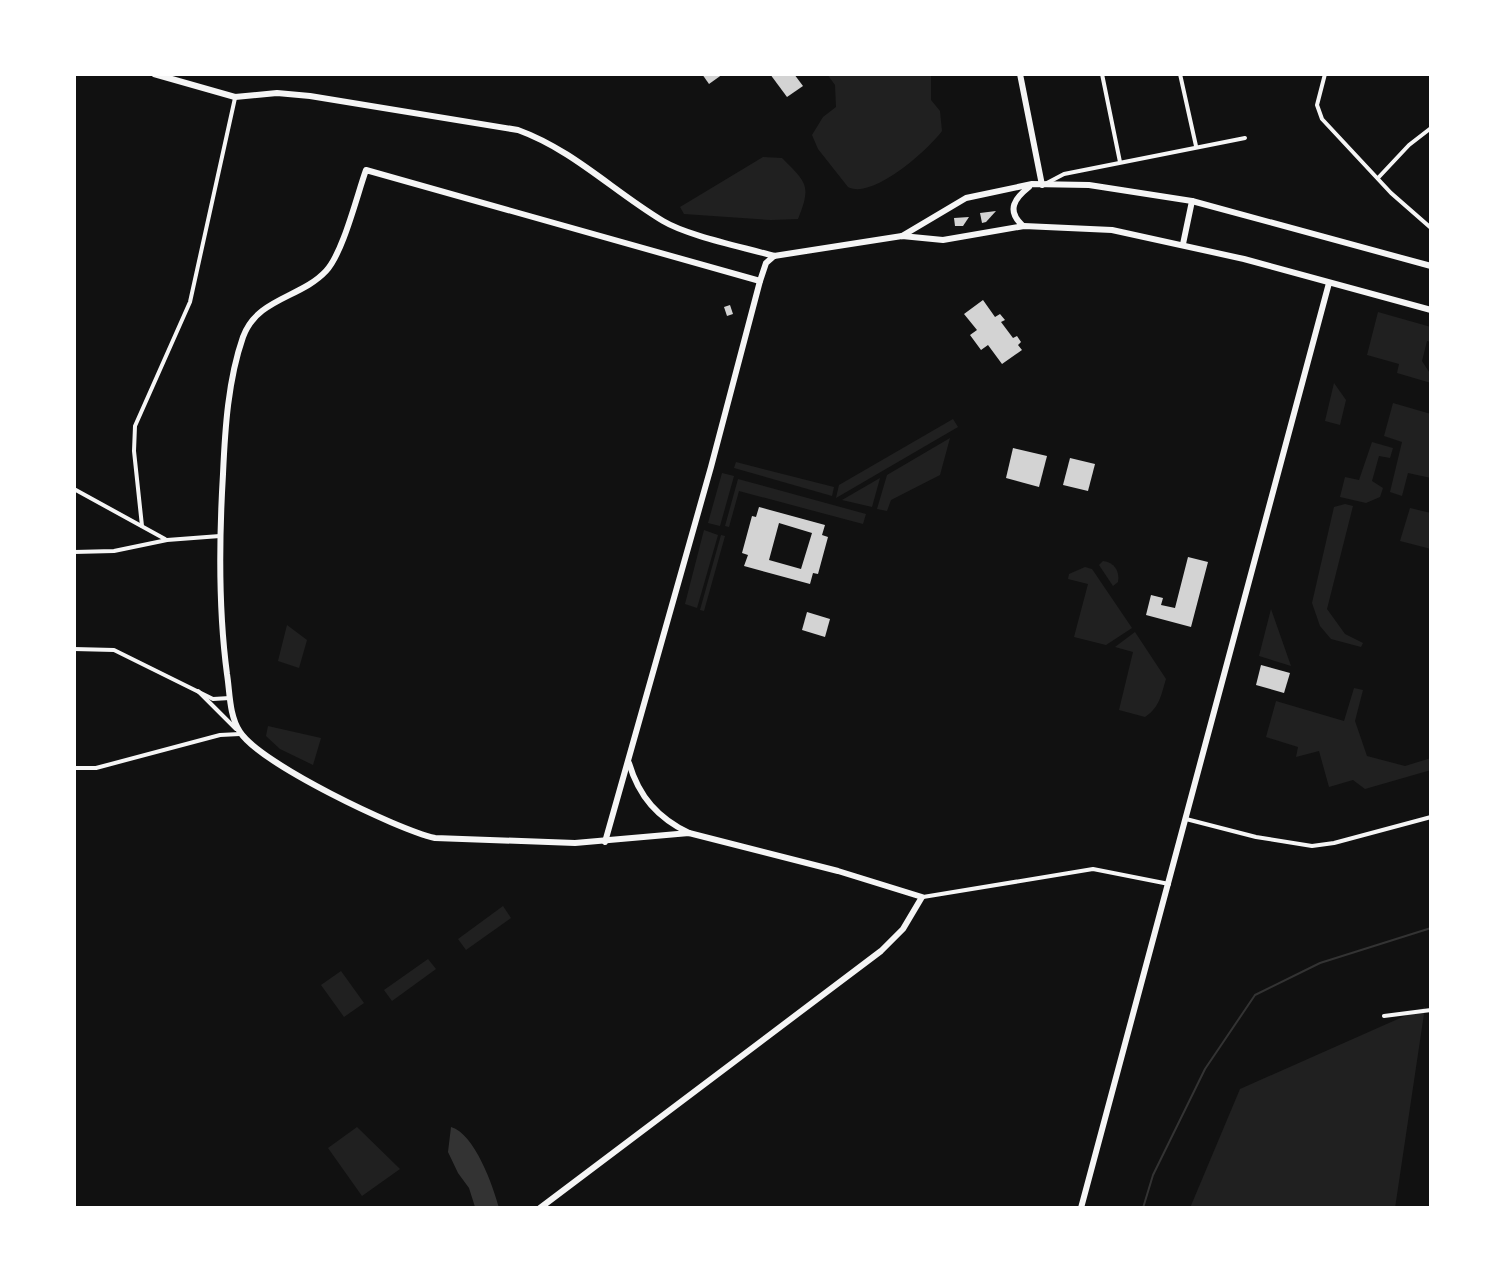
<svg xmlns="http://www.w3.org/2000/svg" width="1505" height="1282" font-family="'IBM Plex Sans',sans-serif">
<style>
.green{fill:#202020}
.water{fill:#333}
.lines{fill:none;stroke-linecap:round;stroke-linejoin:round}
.stream{stroke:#333;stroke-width:2}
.building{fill:#d3d3d3;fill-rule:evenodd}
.minor{stroke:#f5f5f5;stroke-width:4}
.tertiary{stroke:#f5f5f5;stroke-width:6}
</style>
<rect width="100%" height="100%" fill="#111"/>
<g class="green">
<path d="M827 74H931V100L940 111 942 131C928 150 872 200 848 187L818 149 812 135 823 117 836 107 835 85Z"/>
<path d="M763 157 782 158C806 182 812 185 798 219L771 220 684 214 680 207Z"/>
<path d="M1378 312 1431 327V342L1427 341 1422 361 1431 375V383L1397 373 1399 364 1367 355Z"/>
<path d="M1334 383 1346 400 1340 425 1325 421Z"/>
<path d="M1393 403 1431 414V478L1408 473 1402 496 1390 492 1402 442 1384 436Z"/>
<path d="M953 419 958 427 836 498 839 485Z"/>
<path d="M950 438 940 475 891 500 887 511 877 509 887 475Z"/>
<path d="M1372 442 1393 448 1390 458 1379 456 1372 481 1383 488 1380 497 1366 503 1340 497 1345 477 1359 480Z"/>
<path d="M736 462 834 487 832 496 734 468Z"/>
<path d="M722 473 734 476 720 526 708 523Z"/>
<path d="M880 478 872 507 842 500Z"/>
<path d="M738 479 866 514 863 524 739 491 729 527 725 526Z"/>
<path d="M1345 504 1353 506 1327 609 1345 634 1363 643 1361 647 1331 639 1320 626 1312 603 1334 507Z"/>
<path d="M1410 508 1431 513V549L1400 541Z"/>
<path d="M704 530 718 535 697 608 685 604Z"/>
<path d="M721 535 725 536 704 611 700 610Z"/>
<path d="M1103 561C1114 562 1120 571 1118 582L1113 586 1099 565Z"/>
<path d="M1085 567 1092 569 1132 628 1106 645 1074 637 1088 584 1068 579 1069 574Z"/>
<path d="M1271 609 1291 666 1259 656Z"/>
<path d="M287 625 307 640 299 668 278 661Z"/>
<path d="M1135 632 1166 679C1161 695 1160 707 1145 717L1119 710 1133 652 1115 647Z"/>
<path d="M1354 688 1363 690 1355 721 1367 756 1405 766 1431 758V770L1365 789 1353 780 1329 787 1319 751 1296 757 1298 747 1266 737 1276 701 1344 721Z"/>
<path d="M268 726 321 738 313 765 280 749 266 736Z"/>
<path d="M503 906 511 918 466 950 458 939Z"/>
<path d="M428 959 436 969 392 1001 384 990Z"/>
<path d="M341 971 364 1003 344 1017 321 985Z"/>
<path d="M1425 1007 1395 1208H1190L1240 1089Z"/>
<path d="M357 1127 400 1169 362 1196 328 1148Z"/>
</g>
<path class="water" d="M451 1127C475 1134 493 1186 499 1208L475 1207 469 1188 458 1173 448 1152Z"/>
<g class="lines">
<path class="stream" d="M1143 1208 1153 1175 1205 1069 1255 995 1320 963 1431 928"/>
</g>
<g class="building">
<path d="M702 74H723L709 84Z"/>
<path d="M770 74H794L803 86 787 97Z"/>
<path d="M996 211 986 222 982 223 980 213Z"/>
<path d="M969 217 963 226H955L954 218Z"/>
<path d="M983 300 995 317 1000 314 1005 320 1001 322 1013 338 1017 336 1021 342 1018 345 1022 350 1002 364 988 345 981 350 970 335 977 330 964 314Z"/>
<path d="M730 305 733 314 727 316 724 307Z"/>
<path d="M1013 448 1047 456 1039 487 1006 478Z"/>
<path d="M1070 458 1095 464 1088 491 1063 485Z"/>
<path d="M759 507 825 525 822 535 828 537 818 574 813 573 810 584 744 566 748 555 742 553 752 516 756 517ZM779 523 812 533 801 569 769 560Z"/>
<path d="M1188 557 1208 562 1191 627 1146 615 1151 595 1163 598 1161 605 1175 608Z"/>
<path d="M807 612 830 619 825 637 802 630Z"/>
<path d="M1261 665 1290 673 1284 693 1256 685Z"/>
</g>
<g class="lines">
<g class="minor">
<path d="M1102 74 1120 162"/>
<path d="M1180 74 1196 146"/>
<path d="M1325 74 1317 105 1322 119 1391 193 1431 228"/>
<path d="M1378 178 1409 145 1431 128"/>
<path d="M1045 184 1064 174 1245 138"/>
<path d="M74 489 165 539"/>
<path d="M142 526 134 451 135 426 190 302 235 98"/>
<path d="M74 552 114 551 167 540 220 536"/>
<path d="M74 649 114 650 213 699 230 698"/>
<path d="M198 691 236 729"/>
<path d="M74 768H96L220 735 240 734"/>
<path d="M1186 819 1256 837 1312 846 1334 843 1431 817"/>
<path d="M923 897 1093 869 1169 884"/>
<path d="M1384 1016 1431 1010"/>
</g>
<g class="tertiary">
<path d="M154 74 235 97 277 93 310 96 518 130C573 150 613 191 663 221 688 236 743 247 774 256"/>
<path d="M1020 74 1042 185"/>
<path d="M1022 225C1006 210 1015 198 1029 187"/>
<path d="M902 236 966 198 1032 184 1089 185 1192 201 1431 266"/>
<path d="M1183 244 1192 201"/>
<path d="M774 256 902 236 943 240 1024 226 1112 230 1244 259 1431 310"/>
<path d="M629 763C639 797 658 818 689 833"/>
<path d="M605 842 711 467 760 281 766 263 774 256"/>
<path d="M540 1208 881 951 903 929 922 897 838 871 689 833 575 843 435 838C396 829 261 764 240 732 229 715 230 693 227 674 218 607 219 541 223 474 225 429 228 380 243 337 257 298 301 298 326 271 343 253 357 195 366 170L760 281"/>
<path d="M1081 1208 1329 283"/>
</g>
</g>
<rect width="1505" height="1282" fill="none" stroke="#ffffff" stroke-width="152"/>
</svg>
